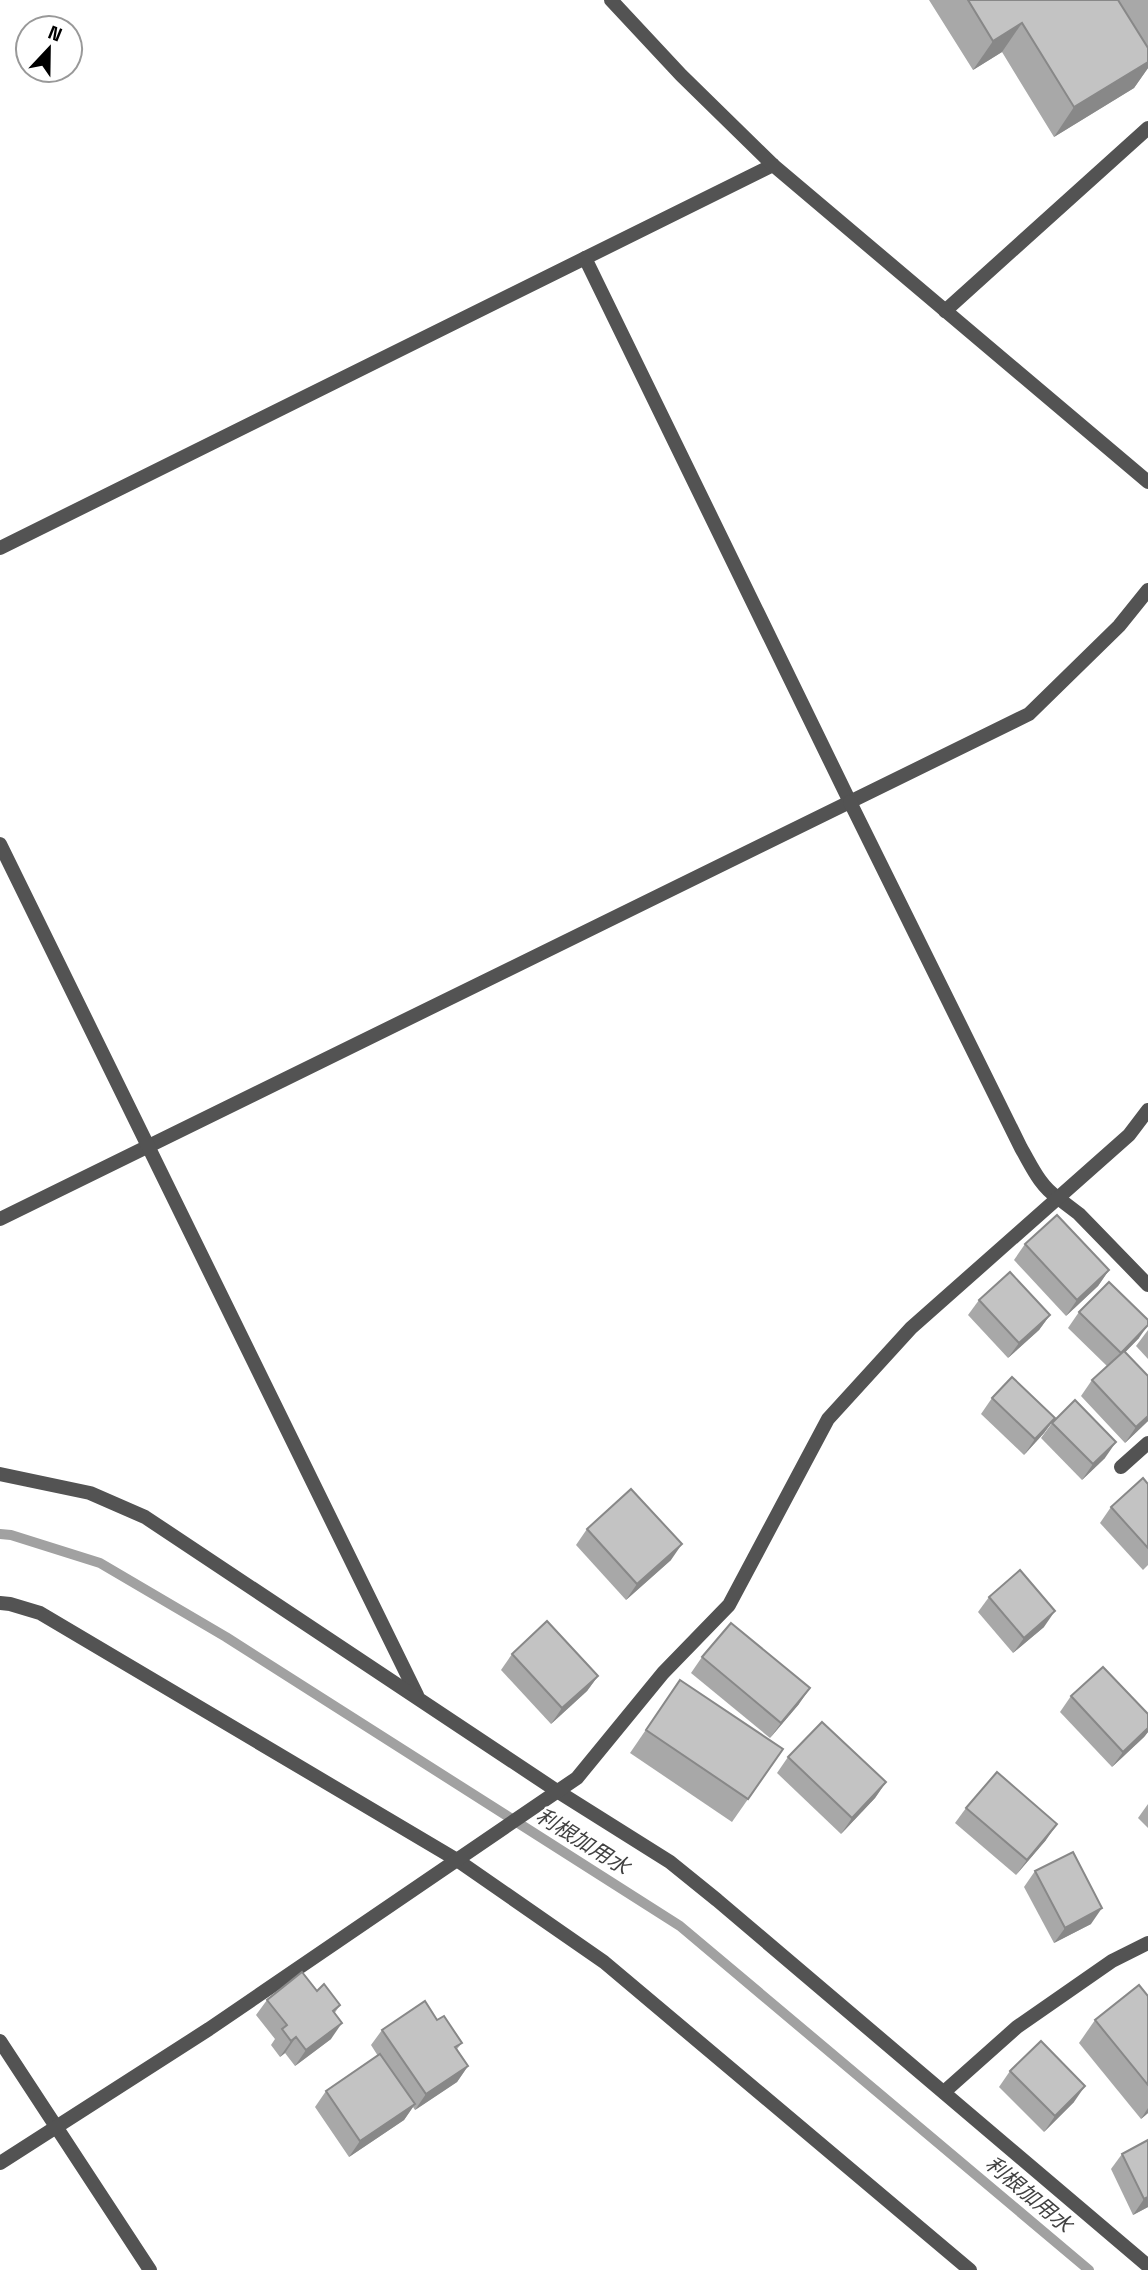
<svg xmlns="http://www.w3.org/2000/svg" width="1148" height="2270" font-family="'Space Grotesk','Noto Sans JP',sans-serif">
<style>
.lines{fill:none;stroke-linecap:round;stroke-linejoin:round}
.stream{stroke:#a1a1a1;stroke-width:10}
.service{stroke:#535353;stroke-width:14}
.minor{stroke:#535353;stroke-width:14}
.tertiary{stroke:#535353;stroke-width:14}
.wall{fill:#a8a8a8}
.shaded-wall{fill:#888}
.building{fill:#c3c3c3;stroke:#888;stroke-width:2}
.labels{text-anchor:middle;dominant-baseline:central;stroke-width:5;stroke-linejoin:round;paint-order:stroke}
.water-label{font-size:21px;font-style:italic;fill:#424242;stroke:#fff}
</style>
<rect width="100%" height="100%" fill="#fff"/>
<g class="lines">
<path class="stream" d="M0 1534 11 1535 100 1563 226 1637 680 1926 1089 2270"/>
<g class="service">
<path d="M585 258 850 802"/>
<path d="M0 548 773 165"/>
<path d="M1058 1198 1079 1214 1148 1285"/>
<path d="M0 1219 1029 714 1119 626 1148 590"/>
<path d="M1121 1467 1148 1443"/>
<path d="M0 2041 150 2270"/>
<path d="M944 2092 1017 2027 1112 1961 1148 1943"/>
</g>
<g class="minor">
<path d="M945 311 1148 128"/>
<path d="M850 802 1021 1148C1032 1167 1040 1186 1058 1198"/>
<path d="M0 844 417 1695"/>
<path d="M0 1474 90 1493 145 1517 557 1791 670 1862 717 1900 1148 2266"/>
<path d="M0 1603 10 1604 40 1613 457 1860 604 1962 970 2270"/>
<path d="M0 2163 209 2029 577 1778 663 1673 729 1605 828 1419 911 1328 1129 1135 1148 1110"/>
</g>
<path class="tertiary" d="M611 0 681 75 773 165 1148 482"/>
</g>
<g class="wall">
<path d="M929 0H1148V68L1134 88 1054 137 1002 52 973 70Z"/>
<path d="M1025 1244 1109 1270 1098 1286 1066 1316 1014 1260Z"/>
<path d="M979 1300 1050 1315 1039 1330 1008 1358 968 1315Z"/>
<path d="M1079 1312 1139 1338 1125 1352 1148 1376V1421L1125 1443 1081 1396 1092 1380 1107 1366 1068 1328Z"/>
<path d="M1148 1330V1359L1136 1346Z"/>
<path d="M992 1398 1055 1418 1044 1433 1024 1455 981 1414Z"/>
<path d="M1052 1423 1105 1458 1082 1480 1041 1438Z"/>
<path d="M1148 1484V1565L1143 1570 1100 1523 1111 1507Z"/>
<path d="M587 1529 671 1560 626 1600 576 1545Z"/>
<path d="M989 1597 1044 1627 1013 1653 978 1612Z"/>
<path d="M512 1654 598 1676 587 1691 551 1724 501 1670Z"/>
<path d="M702 1657 799 1704 770 1738 691 1673Z"/>
<path d="M680 1680 783 1749 732 1822 630 1753Z"/>
<path d="M1071 1696 1148 1714V1732L1144 1737 1112 1767 1060 1712Z"/>
<path d="M788 1757 886 1782 875 1798 841 1834 777 1773Z"/>
<path d="M1148 1804V1828L1138 1818Z"/>
<path d="M966 1808 1046 1840 1016 1875 955 1823Z"/>
<path d="M1035 1871 1091 1924 1054 1943 1024 1887Z"/>
<path d="M317 1991 340 2005 334 2014 331 2039 295 2066 285 2053 280 2057 271 2045 275 2039 256 2015 267 2000Z"/>
<path d="M1148 1996V2113L1141 2119 1079 2043 1095 2020Z"/>
<path d="M437 2020 462 2043 457 2049 468 2066 457 2082 415 2110 413 2107 404 2120 349 2157 315 2107 326 2091 378 2056 371 2045 382 2030Z"/>
<path d="M1010 2071 1074 2102 1044 2132 999 2087Z"/>
<path d="M1148 2140V2207L1133 2215 1111 2169 1122 2154Z"/>
</g>
<g class="shaded-wall">
<path d="M1022 23 1002 52 973 70 993 41Z"/>
<path d="M1148 62V68L1134 88 1054 137 1074 107Z"/>
<path d="M1109 1270 1098 1286 1066 1316 1077 1300Z"/>
<path d="M1050 1315 1039 1330 1008 1358 1019 1343Z"/>
<path d="M1148 1325 1139 1338 1110 1368 1121 1353Z"/>
<path d="M1148 1416V1421L1125 1443 1136 1427Z"/>
<path d="M1055 1418 1044 1433 1024 1455 1035 1439Z"/>
<path d="M1116 1442 1105 1458 1082 1480 1093 1464Z"/>
<path d="M682 1544 671 1560 626 1600 637 1584Z"/>
<path d="M1055 1611 1044 1627 1013 1653 1024 1638Z"/>
<path d="M598 1676 587 1691 551 1724 562 1708Z"/>
<path d="M810 1688 799 1704 770 1738 781 1723Z"/>
<path d="M1148 1728V1732L1144 1737 1112 1767 1123 1752Z"/>
<path d="M886 1782 875 1798 841 1834 852 1818Z"/>
<path d="M1057 1824 1046 1840 1016 1875 1027 1860Z"/>
<path d="M1102 1908 1091 1924 1054 1943 1065 1928Z"/>
<path d="M342 2023 331 2039 295 2066 306 2050Z"/>
<path d="M296 2037 285 2053 280 2057 291 2041Z"/>
<path d="M468 2066 457 2082 415 2110 426 2094Z"/>
<path d="M1085 2086 1074 2102 1044 2132 1055 2116Z"/>
<path d="M415 2104 404 2120 349 2157 360 2141Z"/>
<path d="M1148 2108V2113L1141 2119Z"/>
<path d="M1148 2197V2207L1133 2215 1144 2199Z"/>
</g>
<g class="building">
<path d="M968 0H1118L1148 48V62L1074 107 1022 23 993 41Z"/>
<path d="M1057 1215 1109 1270 1077 1300 1025 1244Z"/>
<path d="M1010 1272 1050 1315 1019 1343 979 1300Z"/>
<path d="M1109 1282 1148 1320V1325L1121 1353 1079 1312Z"/>
<path d="M1124 1351 1148 1376V1416L1136 1427 1092 1380Z"/>
<path d="M1012 1377 1055 1418 1035 1439 992 1398Z"/>
<path d="M1075 1400 1116 1442 1093 1464 1052 1423Z"/>
<path d="M1143 1478 1148 1484V1548L1111 1507Z"/>
<path d="M631 1489 682 1544 637 1584 587 1529Z"/>
<path d="M1020 1570 1055 1611 1024 1638 989 1597Z"/>
<path d="M547 1621 598 1676 562 1708 512 1654Z"/>
<path d="M731 1623 810 1688 781 1723 702 1657Z"/>
<path d="M1103 1667 1148 1714V1728L1123 1752 1071 1696Z"/>
<path d="M680 1680 783 1749 748 1799 646 1730Z"/>
<path d="M822 1722 886 1782 852 1818 788 1757Z"/>
<path d="M997 1772 1057 1824 1027 1860 966 1808Z"/>
<path d="M1073 1852 1102 1908 1065 1928 1035 1871Z"/>
<path d="M302 1972 317 1991 324 1984 340 2005 333 2011 342 2023 306 2050 296 2037 291 2041 282 2029 287 2025 267 2000Z"/>
<path d="M1139 1985 1148 1996V2085L1095 2020Z"/>
<path d="M425 2001 437 2020 444 2016 462 2043 455 2047 468 2066 426 2094 382 2030Z"/>
<path d="M1041 2041 1085 2086 1055 2116 1010 2071Z"/>
<path d="M380 2054 415 2104 360 2141 326 2091Z"/>
<path d="M1148 2140V2197L1144 2199 1122 2154Z"/>
</g>
<g class="labels">
<g class="water-label">
<text transform="translate(583 1841) rotate(32)">利根加用水</text>
<text transform="translate(1029 2194) rotate(40)">利根加用水</text>
</g>
</g>
<g transform="translate(49 49) rotate(22)"><circle r="33" fill="#ffffff" stroke="#999999" stroke-width="2"/>
<path d="M0-5L12 26L0 18L-12 26Z" fill="#000000"/>
<text y="-10" font-size="19" font-weight="bold" text-anchor="middle" fill="#000000">N</text>
</g>
</svg>
